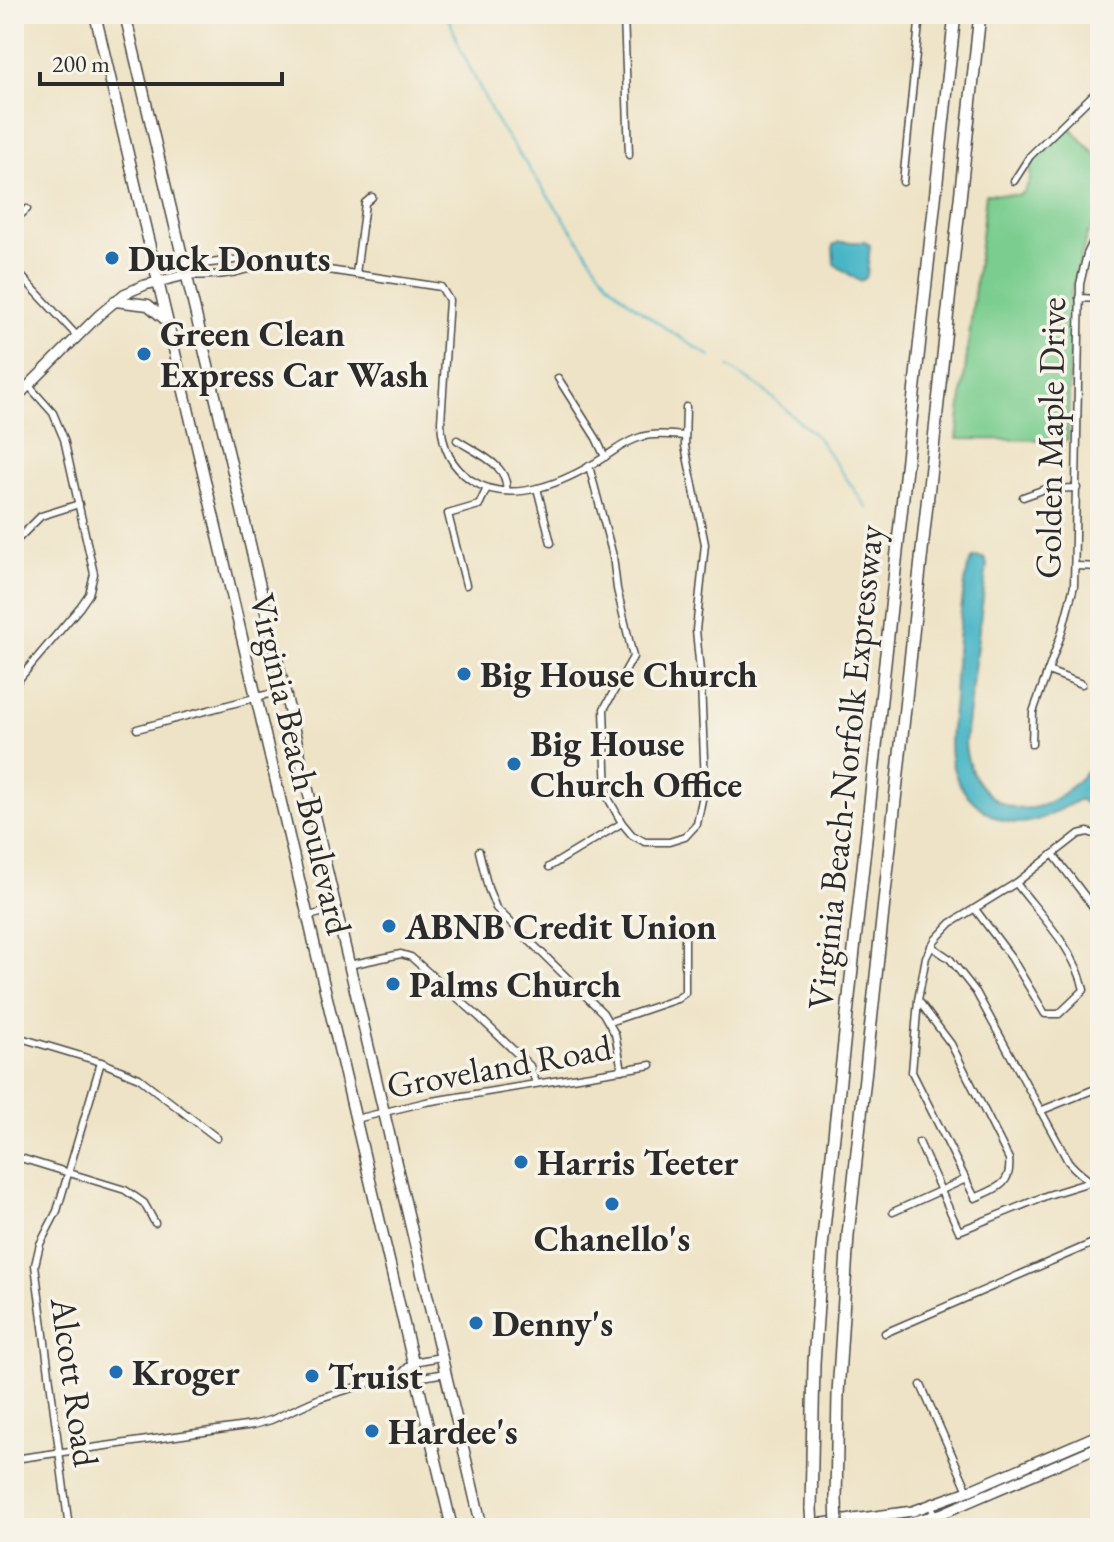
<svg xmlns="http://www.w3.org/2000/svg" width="1114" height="1542" font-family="'EB Garamond',serif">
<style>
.green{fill:#7acd8f;stroke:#527c5d;stroke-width:2}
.water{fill:#4ab6c6;stroke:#3a7078;stroke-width:2}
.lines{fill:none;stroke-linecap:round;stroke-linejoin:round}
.stream{stroke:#4ab6c6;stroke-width:2}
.street-casing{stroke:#484742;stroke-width:9}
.secondary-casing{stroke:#484742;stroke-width:12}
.primary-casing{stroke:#484742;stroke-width:13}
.highway-casing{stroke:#484742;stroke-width:14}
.street{stroke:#fff;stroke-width:6}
.secondary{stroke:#fff;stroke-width:9}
.primary{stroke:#fff;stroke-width:10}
.highway{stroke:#fff;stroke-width:11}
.highway-bridge-casing{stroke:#484742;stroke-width:14;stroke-linecap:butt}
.highway-bridge{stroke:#fff;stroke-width:11}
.poi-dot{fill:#1f6fb2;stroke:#f7f3e8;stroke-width:3}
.labels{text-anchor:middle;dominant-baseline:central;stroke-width:7;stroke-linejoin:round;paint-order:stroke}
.poi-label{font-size:36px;font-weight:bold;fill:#2b2b2b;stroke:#f7f3e8;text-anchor:start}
.street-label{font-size:36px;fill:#2b2b2b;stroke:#f7f3e8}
</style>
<rect width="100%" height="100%" fill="#f7f3e8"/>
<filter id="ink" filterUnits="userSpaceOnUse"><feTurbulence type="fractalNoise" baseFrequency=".0125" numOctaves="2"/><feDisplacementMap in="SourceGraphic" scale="16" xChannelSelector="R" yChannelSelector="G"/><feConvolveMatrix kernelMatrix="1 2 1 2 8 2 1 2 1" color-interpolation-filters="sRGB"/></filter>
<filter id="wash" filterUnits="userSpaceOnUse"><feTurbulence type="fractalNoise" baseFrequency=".006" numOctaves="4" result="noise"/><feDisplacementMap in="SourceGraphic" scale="32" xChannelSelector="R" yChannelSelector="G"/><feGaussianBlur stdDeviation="1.8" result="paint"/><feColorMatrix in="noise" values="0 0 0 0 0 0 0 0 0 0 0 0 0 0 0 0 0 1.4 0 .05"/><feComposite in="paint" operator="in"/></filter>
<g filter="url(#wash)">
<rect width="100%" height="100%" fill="#eee3c6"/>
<path class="green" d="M1070 127 1100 160V215L1087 235 1071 292 1068 440 957 439 986 194 1018 195 1024 192 1030 180 1031 161Z"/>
<g class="water">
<path d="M864 242 870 245 867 275 865 279 859 281 834 264 833 245 839 242Z"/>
<path d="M979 557 985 559 987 565 965 741C965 777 996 817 1037 807 1061 801 1083 775 1100 758V769L1086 788V792L1098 805 1096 808H1091L1080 799C1040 821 1013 838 975 803 965 794 956 781 953 767 947 745 952 723 954 700 956 655 959 611 968 567L973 558Z"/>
</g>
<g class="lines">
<g class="stream">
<path d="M443 14 450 21 460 48 497 122 607 281C637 312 675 334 711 357"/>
<path d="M728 367 760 387 818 438 868 509"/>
</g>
</g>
</g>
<g filter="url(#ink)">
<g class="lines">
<defs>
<g id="street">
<path d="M624 14 629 155"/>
<path d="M1014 181 1030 156 1100 88"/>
<path d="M903 182 920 14"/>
<path d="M14 221 27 209"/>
<path d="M14 268 78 337"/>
<path d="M356 274 365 203 372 197"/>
<path d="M186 275 203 264 249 258 262 264 302 266 441 287 449 300 441 422C442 446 450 466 471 480 512 507 567 481 603 458 616 450 626 441 641 437 654 433 670 435 684 436"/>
<path d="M188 275C213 277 238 274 262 264"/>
<path d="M1079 298 1100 299"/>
<path d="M558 378 596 438 605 457"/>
<path d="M457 440C476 453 510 465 506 491"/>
<path d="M589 466 613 556 617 589 633 657 604 709 607 796 622 823 632 835 645 842H669L685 837 697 824 705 785 701 682 696 630 705 544 685 446 686 407"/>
<path d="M537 488 551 543"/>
<path d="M1023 497 1045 489 1077 488"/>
<path d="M14 543 41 516 79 504"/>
<path d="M1076 566 1100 567"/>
<path d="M466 585 448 514 479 505 487 488"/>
<path d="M1048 671 1082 684"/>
<path d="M14 685 80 607 89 594 94 574 64 439 53 413 29 386"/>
<path d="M137 729 284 690"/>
<path d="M1032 744 1033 712 1061 635 1074 586 1080 284 1087 254 1100 227"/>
<path d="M479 851 488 888 496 908 603 1013 615 1034 622 1070"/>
<path d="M1053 854 1100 916"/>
<path d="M549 867 622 823"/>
<path d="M975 909 1011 957 1045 1014H1059L1084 990C1076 950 1040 915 1016 883"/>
<path d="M309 916 336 909"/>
<path d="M931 946 950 959 976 992 1068 1161C1078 1174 1089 1179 1100 1190"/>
<path d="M349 965 401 954 411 957 479 1017 530 1066 536 1083"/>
<path d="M918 1000 951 1044 1009 1159C1012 1185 997 1188 975 1198L912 1072 918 1000 926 957 935 940 951 923 1016 883 1079 834 1088 832 1100 836"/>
<path d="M609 1022 677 999 685 993V923"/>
<path d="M14 1036 101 1062 139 1078 217 1138"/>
<path d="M1040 1111 1100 1087"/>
<path d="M356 1119 426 1102 651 1065"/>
<path d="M919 1142 959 1231 1048 1195 1100 1179"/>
<path d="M14 1156 125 1190 144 1203 155 1223"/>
<path d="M893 1212 966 1179"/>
<path d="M885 1333 1100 1240"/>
<path d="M400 1375 413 1362 441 1357"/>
<path d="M921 1385 968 1491"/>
<path d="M14 1459 253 1425 271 1420 320 1398 376 1381 400 1375 417 1378 445 1373"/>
<path d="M931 1505 939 1528"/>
<path d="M69 1528 35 1265 40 1244 57 1211 101 1062"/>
</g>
<g id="secondary">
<path d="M14 400 99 315 124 294 145 285 186 275"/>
<path d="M786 1528 913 1511 968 1491 1100 1434"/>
<path d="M888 1528 943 1513 1100 1446"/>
</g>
<g id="primary">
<path d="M95 14 452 1528"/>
<path d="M125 14 482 1528"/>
<path d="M115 301 148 305 166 320"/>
</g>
<g id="highway">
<path d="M836 1499 838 1394 848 1235 980 14"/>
<path d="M811 1509 814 1363 822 1247 955 14"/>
</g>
</defs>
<use href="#street" class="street-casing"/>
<use href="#secondary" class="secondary-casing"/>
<use href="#primary" class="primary-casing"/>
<use href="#highway" class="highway-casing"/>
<use href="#street" class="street"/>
<use href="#secondary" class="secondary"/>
<use href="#primary" class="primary"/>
<use href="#highway" class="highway"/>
<defs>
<g id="highway-bridge">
<path d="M836 1499 837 1528"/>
<path d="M811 1509 812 1528"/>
</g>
</defs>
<use href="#highway-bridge" class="highway-bridge-casing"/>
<use href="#highway-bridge" class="highway-bridge"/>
</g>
</g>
<g class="poi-dot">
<circle cx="112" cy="258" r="8"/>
<circle cx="144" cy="354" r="8"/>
<circle cx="464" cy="674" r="8"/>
<circle cx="514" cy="764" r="8"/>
<circle cx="389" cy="926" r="8"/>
<circle cx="393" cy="984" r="8"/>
<circle cx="521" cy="1162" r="8"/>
<circle cx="612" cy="1204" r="8"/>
<circle cx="476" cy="1323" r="8"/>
<circle cx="116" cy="1372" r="8"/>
<circle cx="312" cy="1376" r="8"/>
<circle cx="372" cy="1431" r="8"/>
</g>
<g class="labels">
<g class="poi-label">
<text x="128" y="258">Duck Donuts</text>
<text x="160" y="333">Green Clean<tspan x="160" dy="41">Express Car Wash</tspan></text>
<text x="480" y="674">Big House Church</text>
<text x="530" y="743">Big House<tspan x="530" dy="41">Church Office</tspan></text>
<text x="405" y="926">ABNB Credit Union</text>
<text x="409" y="984">Palms Church</text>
<text x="537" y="1162">Harris Teeter</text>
<text x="612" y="1238" text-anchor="middle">Chanello's</text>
<text x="492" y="1323">Denny's</text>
<text x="132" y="1372">Kroger</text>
<text x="328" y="1376">Truist</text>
<text x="388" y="1431">Hardee's</text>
</g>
<g class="street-label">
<text transform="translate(1050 438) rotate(-89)">Golden Maple Drive</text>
<text transform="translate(301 764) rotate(77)">Virginia Beach Boulevard</text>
<text transform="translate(845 767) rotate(-84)">Virginia Beach-Norfolk Expressway</text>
<text transform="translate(499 1066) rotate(-10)">Groveland Road</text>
<text transform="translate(75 1382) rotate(82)">Alcott Road</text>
</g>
</g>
<rect width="1114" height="1542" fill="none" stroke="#f7f3e8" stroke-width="48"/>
<path d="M40 72v12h242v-12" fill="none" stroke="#2b2b2b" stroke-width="4"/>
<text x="52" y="72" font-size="24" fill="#2b2b2b" stroke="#f7f3e8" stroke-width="6" paint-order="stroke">200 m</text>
</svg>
